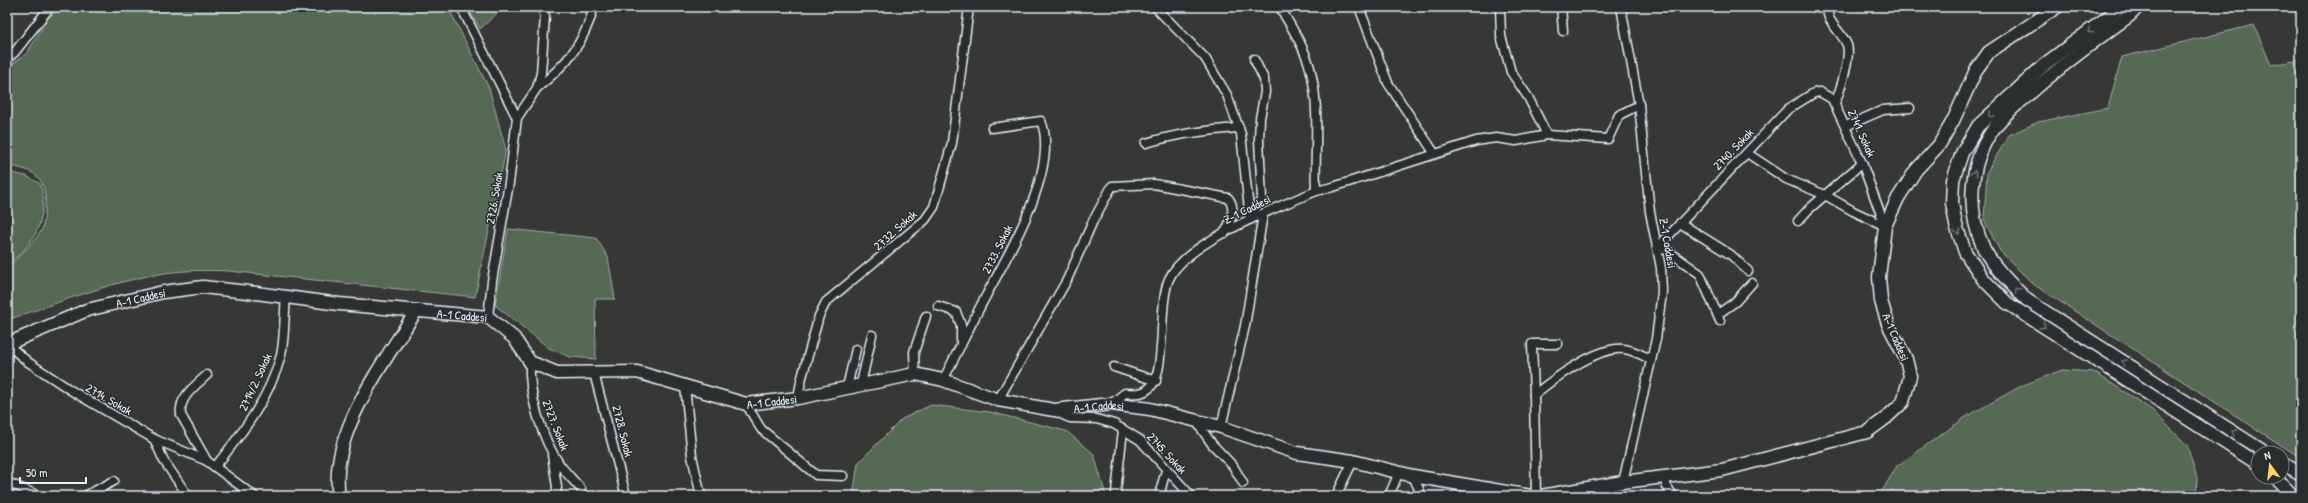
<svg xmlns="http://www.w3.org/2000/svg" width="2308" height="503" font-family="'Patrick Hand',sans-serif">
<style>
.green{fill:#556954;stroke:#9eada6}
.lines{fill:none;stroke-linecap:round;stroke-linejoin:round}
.minor-casing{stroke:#e8f1f8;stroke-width:11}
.secondary-casing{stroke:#e8f1f8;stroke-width:15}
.minor{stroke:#2a2d2e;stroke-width:8}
.secondary{stroke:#2a2d2e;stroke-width:12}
.oneway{stroke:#6c7275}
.labels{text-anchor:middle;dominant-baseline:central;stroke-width:3;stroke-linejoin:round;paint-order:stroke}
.street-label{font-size:12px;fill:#e8f1f8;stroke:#2a2d2e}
</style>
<rect width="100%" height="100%" fill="#373835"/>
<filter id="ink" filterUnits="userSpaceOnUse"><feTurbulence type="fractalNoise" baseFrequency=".025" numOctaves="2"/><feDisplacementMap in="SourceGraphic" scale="8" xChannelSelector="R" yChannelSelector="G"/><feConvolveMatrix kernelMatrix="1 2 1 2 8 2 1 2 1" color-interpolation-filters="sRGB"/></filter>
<g filter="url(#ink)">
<g class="green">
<path d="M61 7H448L489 88 506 150 475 297 229 271C207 270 186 270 165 273 112 281 58 303 7 320V268C19 256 32 245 41 231 44 225 45 214 45 207 47 178 35 169 7 166V117L10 111 7 103V68L27 53 48 18Z"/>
<path d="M467 7H504L480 29Z"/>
<path d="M2254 25 2271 65 2301 60V458L2033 284 2000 251 1984 220 1987 172 2009 135 2038 122 2108 108 2122 57Z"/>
<path d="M7 172 26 176 39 183C47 196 42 225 33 238 27 248 17 257 7 265Z"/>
<path d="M508 229 596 238 608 257 615 299H595L596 359 570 357 549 348 495 305Z"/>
<path d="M2062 370 2094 372 2152 410 2187 445 2197 478 2196 496H1879L1897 466 1966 417 2021 386Z"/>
<path d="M931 405 990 412 1066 431 1094 454 1106 496H853L858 463 902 419Z"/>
</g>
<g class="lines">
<defs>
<g id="minor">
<path d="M461 7 517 118"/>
<path d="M1155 7 1205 58 1227 95 1241 134 1250 219"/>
<path d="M1359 7 1388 83 1435 154"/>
<path d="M1500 7 1501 36 1511 72 1528 97 1547 135 1608 139 1619 115 1639 105"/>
<path d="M1561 7 1563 31"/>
<path d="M1621 7 1639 105 1650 212 1661 268 1662 292 1656 339 1623 482"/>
<path d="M1827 7C1826 22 1842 32 1847 45 1851 57 1840 91 1835 103"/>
<path d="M7 58 14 53 50 7"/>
<path d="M537 88C567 64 583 45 594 7"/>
<path d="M1846 126 1883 110 1910 108"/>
<path d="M1146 143C1176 134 1207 130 1239 128"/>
<path d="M1747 153 1786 179 1825 195 1853 211 1885 226"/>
<path d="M1316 191 1333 187 1476 141 1496 138 1516 141 1547 135"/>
<path d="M1250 219 1262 198 1259 140 1260 118 1265 92 1264 79 1254 59"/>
<path d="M1798 221 1808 210 1862 163"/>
<path d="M1680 223 1731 255 1748 271"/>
<path d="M1661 246 1700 274 1720 321"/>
<path d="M1658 247 1788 109 1814 93 1820 92 1832 99 1862 163 1885 226"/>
<path d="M938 306 956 312 961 325V345"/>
<path d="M1718 314 1735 302 1752 283"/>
<path d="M488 317 492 281 509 183 517 118 537 88 541 73 545 16 542 7"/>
<path d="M7 344 28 362 72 391 154 439 207 461 254 496"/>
<path d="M530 362C528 394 542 439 560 465 566 473 574 481 581 489"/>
<path d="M1114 367 1156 381"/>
<path d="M594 373 626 496"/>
<path d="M915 374 914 352 926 316"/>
<path d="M943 380C960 348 975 315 993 283 1014 245 1059 164 1041 121L992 128"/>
<path d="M861 384 872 335"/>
<path d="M685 386 692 456 701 496"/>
<path d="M847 387 856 349"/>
<path d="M1534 395 1532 344H1558"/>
<path d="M798 398 801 381 819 316 826 302 925 220 934 207 952 143 969 7"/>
<path d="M998 400 1067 280 1093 221 1112 186 1154 184 1228 198C1237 208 1230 222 1225 233"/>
<path d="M746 404 761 429 816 475 843 476"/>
<path d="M1111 404 1125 393C1133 393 1141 395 1148 389 1168 376 1157 307 1169 279 1186 241 1279 207 1316 191 1314 154 1320 114 1312 77 1308 52 1292 29 1280 7"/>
<path d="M1054 411 1070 418 1096 419 1114 424 1140 440 1191 496"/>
<path d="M1196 421 1212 444 1233 466 1243 483"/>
<path d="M1221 427 1245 326 1263 214"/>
<path d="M154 439 164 461 188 496"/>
<path d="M552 455 557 487 556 496"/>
<path d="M207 461 181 415C178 398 195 386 207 375"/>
<path d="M215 467C242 433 270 398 281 355 285 337 284 315 286 297"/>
<path d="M1413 476 1422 496"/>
<path d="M1665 476 1666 485 1673 496"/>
<path d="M7 482 39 496"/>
<path d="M85 496 114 481"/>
<path d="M1118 496 1116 492 1123 430"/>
<path d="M1159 496 1166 470"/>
<path d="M1336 496 1353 461"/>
<path d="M1389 496 1399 472"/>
<path d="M1536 496 1534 395C1553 379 1598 346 1624 349 1633 350 1642 355 1650 359"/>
</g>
<g id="secondary">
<path d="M2121 7 2045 64 1978 126 1962 153 1953 180 1952 203 1956 225 1965 252 1983 279 2007 303 2258 464"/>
<path d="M2138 7 2129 16C2096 40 2064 63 2034 90 2022 101 2008 111 1998 123 1969 158 1965 208 1984 249 1994 268 2012 285 2027 300L2266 453"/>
<path id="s1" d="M7 344 87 310 163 292 203 287 256 293 339 304 488 317 514 338 530 362 557 373 637 372 746 404 798 398 915 374 943 380 998 400 1054 410 1111 404 1150 409 1221 427 1297 453 1353 461 1413 476 1531 496"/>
<path d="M2282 463 2301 474"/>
<path d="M2275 477 2293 496"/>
<path d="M339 496C328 433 385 362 416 311"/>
<path d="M1541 496 1623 482 1722 470 1867 432 1886 418 1903 402 1910 376 1906 359 1888 324 1881 301 1879 277 1885 226 1898 198 1916 170 1939 145 1953 121 1976 70 1989 52 2057 7"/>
</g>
</defs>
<use href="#minor" class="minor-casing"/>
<use href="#secondary" class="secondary-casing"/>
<use href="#minor" class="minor"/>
<use href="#secondary" class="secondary"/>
</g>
<defs><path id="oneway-chevron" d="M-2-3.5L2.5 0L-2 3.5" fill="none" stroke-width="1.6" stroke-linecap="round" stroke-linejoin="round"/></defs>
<g class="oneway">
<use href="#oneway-chevron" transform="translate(2090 31) rotate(143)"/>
<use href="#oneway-chevron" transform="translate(1991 115) rotate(137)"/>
<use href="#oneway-chevron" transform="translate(1974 173) rotate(-75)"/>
<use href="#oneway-chevron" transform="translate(1958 232) rotate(72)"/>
<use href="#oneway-chevron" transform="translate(2017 290) rotate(-134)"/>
<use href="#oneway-chevron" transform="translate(2043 326) rotate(33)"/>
<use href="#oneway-chevron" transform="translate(2124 362) rotate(-148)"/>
<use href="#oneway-chevron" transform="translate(2234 432) rotate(-148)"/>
</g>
</g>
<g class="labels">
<g class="street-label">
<text transform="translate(1862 133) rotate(66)">2741. Sokak</text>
<text transform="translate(1733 149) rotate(-46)">2740. Sokak</text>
<text transform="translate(494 198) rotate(-80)">2726. Sokak</text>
<text transform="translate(1247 209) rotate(-26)">Z-1 Caddesi</text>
<text transform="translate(895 230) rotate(-42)">2732. Sokak</text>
<text transform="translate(1668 243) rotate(80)">Z-1 Caddesi</text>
<text transform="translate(997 249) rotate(-63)">2733. Sokak</text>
<text stroke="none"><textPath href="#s1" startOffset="142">A-1 Caddesi</textPath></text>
<text stroke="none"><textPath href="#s1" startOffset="466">A-1 Caddesi</textPath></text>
<text transform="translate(1896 337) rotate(67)">A-1 Caddesi</text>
<text transform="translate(255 382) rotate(-65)">2714/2. Sokak</text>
<text transform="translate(109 399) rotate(30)">2714. Sokak</text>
<text stroke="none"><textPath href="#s1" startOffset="803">A-1 Caddesi</textPath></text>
<text stroke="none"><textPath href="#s1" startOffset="1138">A-1 Caddesi</textPath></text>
<text transform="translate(556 425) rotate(69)">2727. Sokak</text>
<text transform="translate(623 431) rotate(76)">2728. Sokak</text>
<text transform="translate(1167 453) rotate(47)">2745. Sokak</text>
</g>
</g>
<rect width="2308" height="503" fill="none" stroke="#2a2d2e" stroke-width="24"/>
<rect x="12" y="12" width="2284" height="479" fill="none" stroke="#e8f1f8" stroke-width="1.5" filter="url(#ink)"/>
<g transform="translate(2270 465) rotate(345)"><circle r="19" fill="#2a2d2e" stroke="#767b7f"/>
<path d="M0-3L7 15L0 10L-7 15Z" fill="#ffd166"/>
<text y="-6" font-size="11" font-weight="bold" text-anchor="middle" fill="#e8f1f8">N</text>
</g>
<path d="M20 477v6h66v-6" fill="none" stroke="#e8f1f8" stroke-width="2"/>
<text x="26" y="477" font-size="12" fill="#e8f1f8" stroke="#2a2d2e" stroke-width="3" paint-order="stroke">50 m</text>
</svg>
